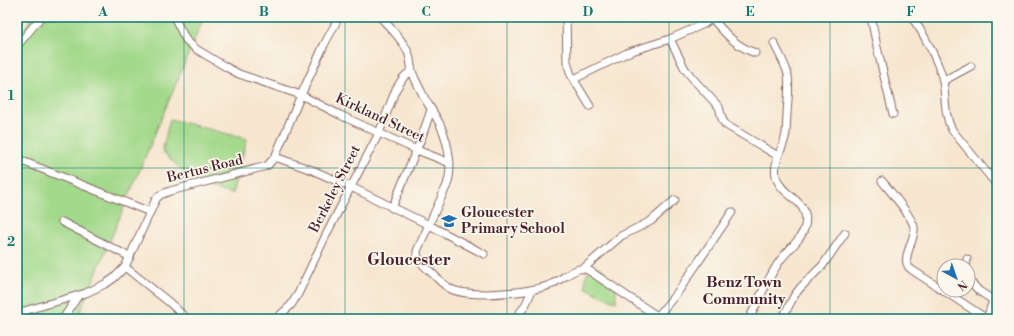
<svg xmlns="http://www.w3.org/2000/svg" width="1014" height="336" font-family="'Libre Bodoni',serif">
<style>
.green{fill:#a3d98b;stroke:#767c5b}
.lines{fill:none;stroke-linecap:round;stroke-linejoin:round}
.minor-casing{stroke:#866564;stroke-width:9}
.minor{stroke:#fff;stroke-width:7}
.grid{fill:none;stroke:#0f766e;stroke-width:1;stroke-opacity:0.55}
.labels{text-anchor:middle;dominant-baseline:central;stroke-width:3.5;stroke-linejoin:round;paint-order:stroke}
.street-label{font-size:14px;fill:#4a1f2b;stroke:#fbf7ec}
.poi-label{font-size:14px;font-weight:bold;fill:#4a1f2b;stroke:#fbf7ec;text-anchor:start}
.neighbourhood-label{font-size:15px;font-weight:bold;fill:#4a1f2b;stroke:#fbf7ec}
.quarter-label{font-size:16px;font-weight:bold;fill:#4a1f2b;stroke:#fbf7ec}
.neatline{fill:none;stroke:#0f766e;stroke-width:1.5}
.grid-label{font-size:13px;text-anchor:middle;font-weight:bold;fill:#0f766e}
</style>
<rect width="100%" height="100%" fill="#fbf7ec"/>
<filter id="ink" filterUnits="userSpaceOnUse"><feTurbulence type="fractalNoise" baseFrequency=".025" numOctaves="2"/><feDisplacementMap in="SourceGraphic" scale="8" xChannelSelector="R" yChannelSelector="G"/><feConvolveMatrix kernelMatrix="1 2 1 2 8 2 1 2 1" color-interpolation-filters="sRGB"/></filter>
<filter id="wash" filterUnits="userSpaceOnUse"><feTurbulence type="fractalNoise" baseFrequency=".012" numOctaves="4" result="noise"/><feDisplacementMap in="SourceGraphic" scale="16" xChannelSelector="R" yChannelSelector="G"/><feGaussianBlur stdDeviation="0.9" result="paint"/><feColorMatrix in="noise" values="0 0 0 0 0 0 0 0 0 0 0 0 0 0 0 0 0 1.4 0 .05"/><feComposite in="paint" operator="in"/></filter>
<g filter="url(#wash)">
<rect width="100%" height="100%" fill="#f6e6cf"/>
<g class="green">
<path d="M32 17H204L77 319H17V41Z"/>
<path d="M170 119 247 139 232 194 197 185 162 151Z"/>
<path d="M597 267 602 269 616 287V302L598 294 585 287 587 272Z"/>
</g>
</g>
<g filter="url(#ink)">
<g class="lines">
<defs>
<g id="minor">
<path d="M174 17 186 40 196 49 226 67 239 74 301 95 340 115 379 133 417 150 450 163"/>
<path d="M380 17C389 26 402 40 407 50 411 57 410 64 412 71 414 78 418 85 421 91 425 100 431 108 436 117 447 135 454 165 447 185L417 251C416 261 428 269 434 275 440 281 445 287 453 290 464 294 475 294 486 294 507 293 530 292 550 285 559 281 571 271 579 269 582 268 585 269 588 270L654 314 664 319"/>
<path d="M566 17 567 62 571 75 590 106"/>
<path d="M711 17C725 33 734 45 755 53"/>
<path d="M871 17 877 47 893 114"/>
<path d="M911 17C922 29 940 65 943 81 946 98 944 115 952 130L997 185"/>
<path d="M670 39 685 69 694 80 719 107C722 115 720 119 726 125L778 156"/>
<path d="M17 46 41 17"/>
<path d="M574 79 629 52 670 39 704 24 708 21 710 17"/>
<path d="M943 81 971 66"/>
<path d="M275 157 312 170 351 187 429 225 484 254"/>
<path d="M17 159 150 212"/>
<path d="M882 181C890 191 912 216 914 227 916 239 902 256 908 266 908 267 912 270 912 270L987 319 993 300 979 291 968 279"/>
<path d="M392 208 421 139 431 110"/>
<path d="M62 222 130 257"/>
<path d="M966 266 967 259"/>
<path d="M125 267 170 303 187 319"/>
<path d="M584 268 621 236 651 221 675 200"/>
<path d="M17 313 86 293 107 283 114 278 125 267 156 199 160 195 170 191 263 167 268 165 275 157 301 95 324 45 339 17"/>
<path d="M658 316 680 289 732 212"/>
<path d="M278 317 291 305 298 294 327 233 379 133 396 89 403 78 406 75 412 71"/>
<path d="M63 319 78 296"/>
<path d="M515 319 525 306 532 290"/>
<path d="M749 319C759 300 767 280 779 262 787 250 802 240 805 226 811 199 781 198 776 176 773 163 782 150 785 138 787 131 786 123 787 116 787 103 791 84 787 71 784 62 778 52 774 43"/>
<path d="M782 319 794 296 800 288 823 265 845 233"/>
</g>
</defs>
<use href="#minor" class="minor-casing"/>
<use href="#minor" class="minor"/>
</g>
</g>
<path class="grid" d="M184 17V319M345 17V319M507 17V319M669 17V319M830 17V319M17 168H997"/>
<defs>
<symbol id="school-bare" viewBox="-9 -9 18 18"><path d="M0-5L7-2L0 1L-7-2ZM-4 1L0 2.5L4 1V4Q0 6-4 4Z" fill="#1f6fb2" stroke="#fbf7ec" stroke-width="2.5" paint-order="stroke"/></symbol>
</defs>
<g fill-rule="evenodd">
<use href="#school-bare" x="438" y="210" width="22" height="22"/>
</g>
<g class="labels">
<g class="street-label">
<text transform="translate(380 118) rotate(25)">Kirkland Street</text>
<text transform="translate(205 169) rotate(-14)">Bertus Road</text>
<text transform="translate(335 189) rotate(-63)">Berkeley Street</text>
</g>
<g class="poi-label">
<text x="461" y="213">Gloucester<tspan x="461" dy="16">Primary School</tspan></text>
</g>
<g class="neighbourhood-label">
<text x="744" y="282">Benz Town<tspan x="744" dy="17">Community</tspan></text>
</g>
<g class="quarter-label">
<text x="409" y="260">Gloucester</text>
</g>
</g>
<rect width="1014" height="336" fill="none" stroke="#fbf7ec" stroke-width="44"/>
<g transform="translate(956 278) rotate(140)"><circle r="19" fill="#fbf7ec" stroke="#b4a19f"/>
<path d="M0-3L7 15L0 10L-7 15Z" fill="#1f6fb2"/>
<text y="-6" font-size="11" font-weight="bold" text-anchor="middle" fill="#4a1f2b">N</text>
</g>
<rect x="22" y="22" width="970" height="292" class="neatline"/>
<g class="grid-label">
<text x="103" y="16">A</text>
<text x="264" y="16">B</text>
<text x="426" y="16">C</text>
<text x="588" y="16">D</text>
<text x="750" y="16">E</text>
<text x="911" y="16">F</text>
<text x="11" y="100">1</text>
<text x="11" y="246">2</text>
</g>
</svg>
